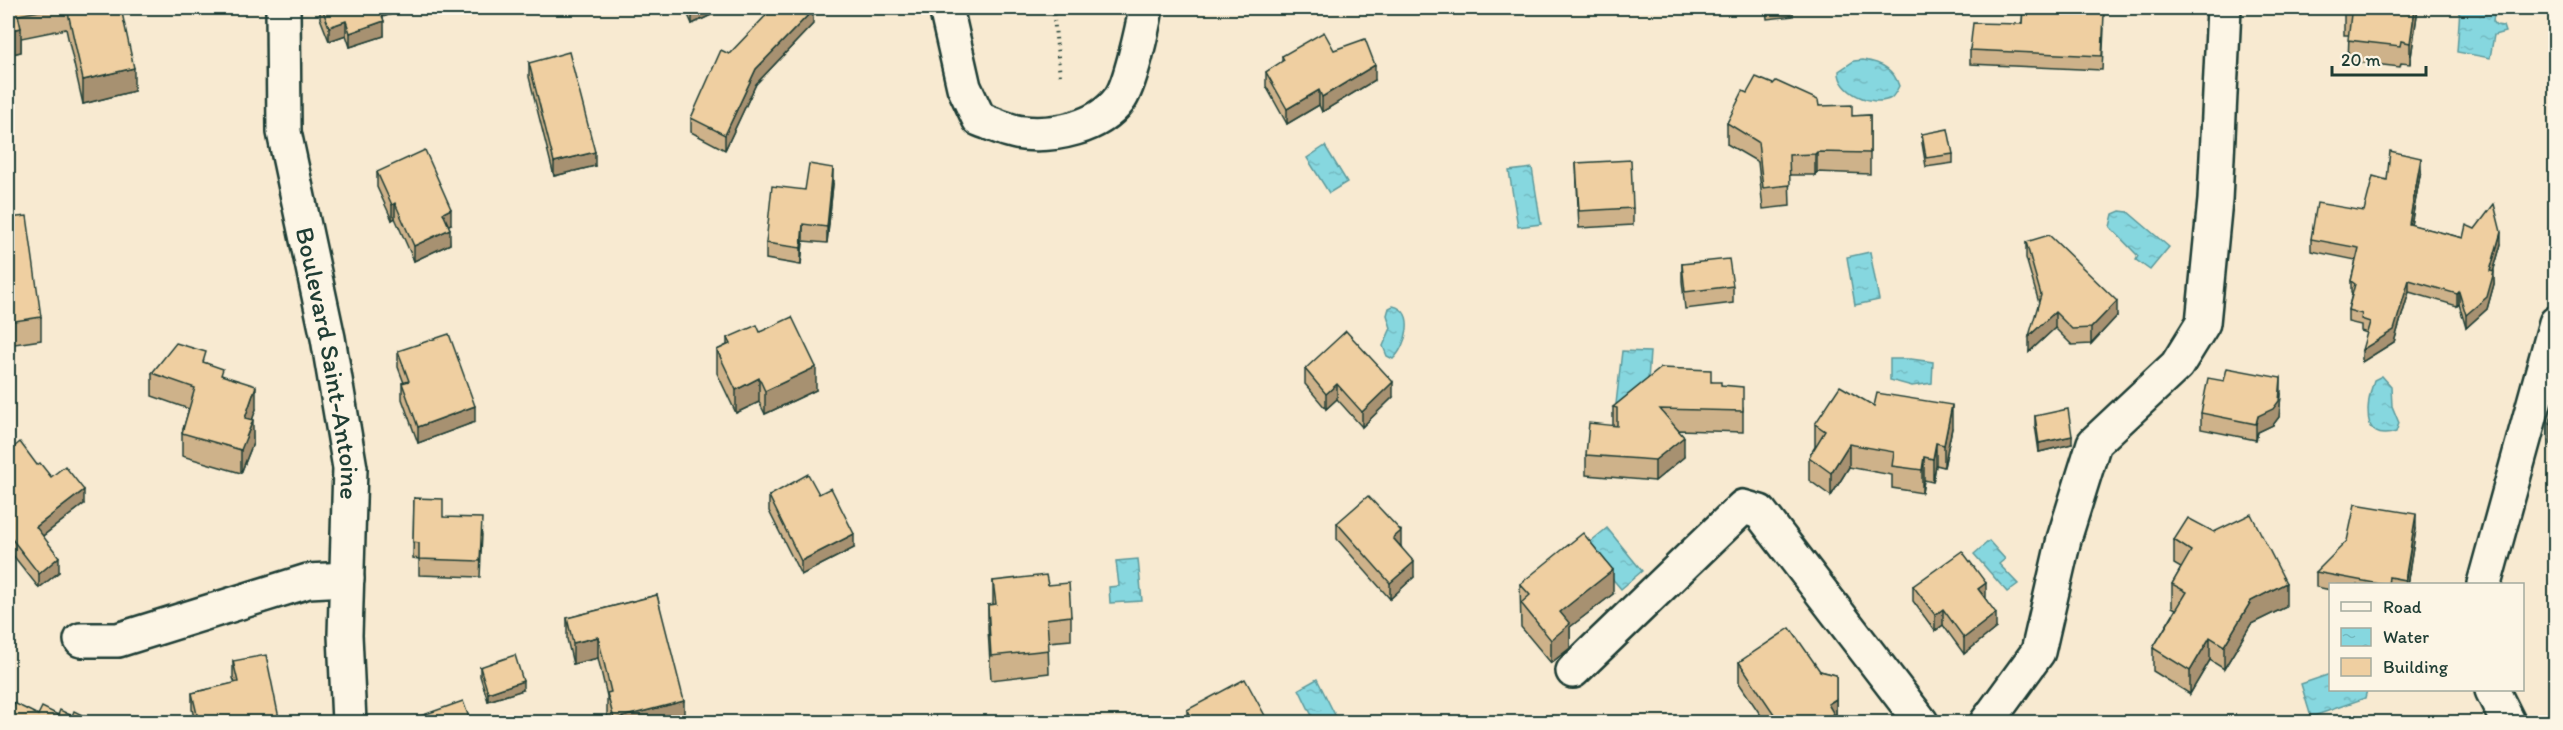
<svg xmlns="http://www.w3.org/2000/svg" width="2563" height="730" font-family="Itim,sans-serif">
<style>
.water{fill:url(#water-ripples);stroke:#5d999b;stroke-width:1.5}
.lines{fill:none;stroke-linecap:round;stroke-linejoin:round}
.minor-casing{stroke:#1f3d34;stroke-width:38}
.path{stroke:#1f3d34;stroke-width:4;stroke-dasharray:1.5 4.5;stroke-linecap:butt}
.minor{stroke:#fcf5e5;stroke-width:33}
.wall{fill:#ceb28a;stroke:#1f3d34;stroke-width:1.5}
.shaded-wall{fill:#a79171;stroke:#1f3d34;stroke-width:1.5}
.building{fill:#efcfa1;stroke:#1f3d34;stroke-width:1.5}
.labels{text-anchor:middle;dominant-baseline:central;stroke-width:4.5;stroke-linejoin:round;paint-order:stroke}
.street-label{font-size:26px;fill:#1f3d34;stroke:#fcf5e5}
</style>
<defs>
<pattern id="water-ripples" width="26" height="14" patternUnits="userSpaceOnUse" patternTransform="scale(1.5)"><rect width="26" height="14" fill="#86d7df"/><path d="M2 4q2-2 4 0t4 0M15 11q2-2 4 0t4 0" fill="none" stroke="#73b9c0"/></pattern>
</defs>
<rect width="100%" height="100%" fill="#f8ead1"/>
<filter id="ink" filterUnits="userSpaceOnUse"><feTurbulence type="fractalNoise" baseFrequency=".0167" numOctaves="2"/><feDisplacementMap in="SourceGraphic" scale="12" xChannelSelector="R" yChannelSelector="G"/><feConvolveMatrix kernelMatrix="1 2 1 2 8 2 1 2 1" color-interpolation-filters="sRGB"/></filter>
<g filter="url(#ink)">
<g class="water">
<path d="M2460 8H2495L2493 21 2496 25 2503 26 2505 32 2494 35 2490 58 2457 52Z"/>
<path d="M1863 60C1880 62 1894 69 1899 86 1897 90 1894 96 1891 98 1873 108 1838 92 1839 71L1854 61Z"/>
<path d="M1325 146 1347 182 1329 193 1307 158Z"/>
<path d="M1532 168 1541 224 1518 227 1509 171Z"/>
<path d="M2120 211 2128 212 2169 247 2150 270 2136 260 2138 256 2110 227 2113 214Z"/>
<path d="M1870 252 1879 300 1855 305 1847 257Z"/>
<path d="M1393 306C1417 311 1406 347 1393 359L1387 356 1383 346 1391 328 1387 315 1389 308Z"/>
<path d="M1622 351 1650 352 1647 395 1633 406 1616 404Z"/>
<path d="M1890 359H1911L1933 362 1932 383 1912 386 1890 380Z"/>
<path d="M2382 376 2391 386 2392 406 2399 423 2396 432C2359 444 2367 401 2374 380Z"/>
<path d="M1607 528 1642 571 1621 589 1585 546Z"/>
<path d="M1989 541 2005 559 1999 564 2018 584 2007 592 1974 554Z"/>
<path d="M1138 559 1142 601 1110 603 1109 587 1119 586 1116 561Z"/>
<path d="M2330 674V690H2367L2365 698 2311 717 2301 684Z"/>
<path d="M1317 679 1337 719 1331 722H1315L1299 689Z"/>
</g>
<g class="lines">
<defs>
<g id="minor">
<path id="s1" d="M283 8 284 132 328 338 350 468 345 635 349 722"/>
<path d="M946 8 964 87 979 119C993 124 1009 132 1023 133 1055 136 1098 128 1119 100 1130 87 1143 26 1146 8"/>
<path d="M2484 584 2556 323"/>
<path d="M81 640H118L308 581 347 579"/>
<path d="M1573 671 1743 507 1760 512 1921 722"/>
<path d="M2492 690 2508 722"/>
<path d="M1987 722 2038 652 2064 539 2094 443 2177 365 2203 323 2215 200 2224 8"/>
</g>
</defs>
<use href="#minor" class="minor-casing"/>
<path class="path" d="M1053 8 1060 76"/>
<use href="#minor" class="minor"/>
</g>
<g class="wall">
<path d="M8 8H121L134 91 83 104 66 29 21 38V52L8 55Z"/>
<path d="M320 8H395V13L383 17 384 36 350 47 346 35 329 41 320 18Z"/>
<path d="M685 8H726L692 24Z"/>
<path d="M1766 8H1793V16L1767 19Z"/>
<path d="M2023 8H2088L2087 13 2104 28 2102 70 1970 64V50L2022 24Z"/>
<path d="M2418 8 2410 64 2401 63 2400 67 2348 61 2349 35H2344V13Z"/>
<path d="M813 24 756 84 725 150 691 132V118L729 54Z"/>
<path d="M1334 50 1375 80 1322 112 1319 105 1287 124 1266 86V72L1282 62V56Z"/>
<path d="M529 63 595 166 554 176 529 77Z"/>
<path d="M1747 93 1819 106 1852 116 1870 115V174L1817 172 1815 175H1789L1790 206 1763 209 1758 162 1727 144V123Z"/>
<path d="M1922 134 1953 154V163L1926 167 1922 143Z"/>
<path d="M1576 163 1633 208V225L1579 228Z"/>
<path d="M2421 170 2411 225 2463 238 2501 244 2493 272 2494 284 2487 309 2466 328 2459 304 2457 306 2409 292 2394 342 2362 362 2367 333 2361 331V325L2348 322V310L2352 294 2351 293V281L2356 260 2311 251V239L2364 211 2387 180Z"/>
<path d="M377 172 451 224 448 225 450 244 414 261 395 218 392 220 377 187Z"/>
<path d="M833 184 827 243 803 241 801 265 766 259V243L805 190Z"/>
<path d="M8 218 41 317V340L8 345Z"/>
<path d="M2026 242 2117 316 2091 344 2072 345 2055 328 2029 352 2039 303 2026 258Z"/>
<path d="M1682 264 1733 286V303L1685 309 1682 281Z"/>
<path d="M760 332 816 390 765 414 759 402 736 413 717 373V350L727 345V338Z"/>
<path d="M398 351 475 422 418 443 402 399V383H404L398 367Z"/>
<path d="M206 363 223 376 256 409 252 420 253 443 241 473 182 456V433L189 409 152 396V373Z"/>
<path d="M1305 369 1393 397 1362 427 1337 399 1326 409 1305 384Z"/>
<path d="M1711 382 1721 385 1743 407V432L1678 430 1684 457 1655 481 1586 475V455L1613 426V407Z"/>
<path d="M2281 394 2279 417 2273 425 2258 432 2256 440 2201 429V413Z"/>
<path d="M2556 402V445L2550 444V423Z"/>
<path d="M1874 406 1952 428 1944 467 1936 465 1933 482 1924 480 1922 493 1892 488V475L1849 467 1831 496 1809 480V457L1815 447V424Z"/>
<path d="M2035 416 2072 444 2039 452 2035 425Z"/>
<path d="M8 452 37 465 84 504 43 536 59 572 39 588 8 549Z"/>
<path d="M769 496 854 548 801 575 769 511Z"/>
<path d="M414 498 443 517 482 534 480 577 419 575V559L413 558Z"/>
<path d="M1337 523 1401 546 1414 577 1390 599 1337 539Z"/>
<path d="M2416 529 2407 585H2331V590L2316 587V572Z"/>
<path d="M2174 540 2286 607 2251 624 2224 669 2210 660 2190 694 2153 671V648L2176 609 2172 607V584L2181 568 2174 564Z"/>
<path d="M993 581 1048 585 1071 616V640L1048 642 1049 673 991 680 988 629V605H993Z"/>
<path d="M1520 584 1613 594 1570 627V648L1551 663 1521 627Z"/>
<path d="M1913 586 1986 599 1996 628 1964 654 1943 625 1935 631 1913 601Z"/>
<path d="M657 595 684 721 680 723H609L607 714V696L598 658 573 664 567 639V618Z"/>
<path d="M233 661 280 723H195L192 709V693L235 683 233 678Z"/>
<path d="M1739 662 1820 671 1836 675V717L1839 723H1766L1739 683Z"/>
<path d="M480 667 523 690 488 701 480 676Z"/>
<path d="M1187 710 1269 723H1187Z"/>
</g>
<g class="shaded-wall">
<path d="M378 8H395V13L378 18Z"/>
<path d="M692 8H726L692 24Z"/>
<path d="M2415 8H2418L2410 64V43Z"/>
<path d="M813 10V24L756 84 725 150V135L756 69Z"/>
<path d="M346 21V35L329 41V27Z"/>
<path d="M384 21V36L350 47V33Z"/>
<path d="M21 28V52L8 55V31Z"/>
<path d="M1375 65V80L1322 112V97Z"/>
<path d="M134 68V91L83 104V80Z"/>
<path d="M1319 90V105L1287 124V109Z"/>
<path d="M595 152V166L554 176V162Z"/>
<path d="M1817 152V172L1815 175V154Z"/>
<path d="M2421 158V170L2409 236V224Z"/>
<path d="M833 168V184L827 243V227Z"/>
<path d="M395 203V218L392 220V205Z"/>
<path d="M451 209V224L443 228V213Z"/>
<path d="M803 224V241L801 265V248Z"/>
<path d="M450 229V244L414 261V246Z"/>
<path d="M2501 232V244L2490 283V271Z"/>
<path d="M2494 272V284L2487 309 2466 328V315Z"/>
<path d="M2409 280V292L2394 342 2362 362V350Z"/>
<path d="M2459 292V304L2457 306V294Z"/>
<path d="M2117 301V316L2091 344V328Z"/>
<path d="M2055 312V328L2029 352V336Z"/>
<path d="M816 367V390L765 414V391Z"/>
<path d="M759 378V402L736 413V390Z"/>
<path d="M2281 378V394L2279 417 2273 425 2258 432 2256 440V424L2258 416Z"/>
<path d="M1393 382V397L1362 427V412Z"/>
<path d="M1337 384V399L1326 409V394Z"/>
<path d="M256 386V409L246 438 253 420V443L241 473V450L245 418Z"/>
<path d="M1952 405V428L1944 467V445Z"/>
<path d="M475 406V422L418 443V427Z"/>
<path d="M2072 436V444L2039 452V443Z"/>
<path d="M1684 437V457L1655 481V460Z"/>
<path d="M1936 443V465L1933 482V459Z"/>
<path d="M1849 444V467L1831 496V473Z"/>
<path d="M1924 457V480L1922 493V470Z"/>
<path d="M84 490V504L36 541V527Z"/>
<path d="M2416 514V529L2407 585H2405Z"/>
<path d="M1401 531V547L1393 538Z"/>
<path d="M854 534V548L801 575V561Z"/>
<path d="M59 557V572L39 588V574Z"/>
<path d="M1414 562V577L1390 599V583Z"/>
<path d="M1613 570V594L1570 627V648L1551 663V640L1560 612Z"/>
<path d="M1986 583V599L1978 589Z"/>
<path d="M2286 583V607L2251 624 2224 669V646L2251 601Z"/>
<path d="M1943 609V625L1935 631V615Z"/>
<path d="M1996 613V628L1964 654V638Z"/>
<path d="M598 637V658L573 664V643Z"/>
<path d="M2210 637V660L2190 694V671Z"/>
<path d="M523 681V690L488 701V693Z"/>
<path d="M1836 699V720L1828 704Z"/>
<path d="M684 701V721L680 723H614V719Z"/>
<path d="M228 717V723H206Z"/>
</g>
<g class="building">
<path d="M8 8H56L18 15 21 28 8 31Z"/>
<path d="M67 8H121L134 68 83 80Z"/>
<path d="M322 8H379L384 21 350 33 346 21 329 27Z"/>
<path d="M773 8H811L813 10 756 69 725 135 691 118 721 50 729 54Z"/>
<path d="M2023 8H2087L2086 13 2104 14 2102 56 1970 50 1973 23 2022 24Z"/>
<path d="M2344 8H2415L2410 43 2401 41 2400 46 2348 40 2351 14 2344 13Z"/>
<path d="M1324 32 1334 50 1365 39 1375 65 1322 97 1319 90 1287 109 1266 72 1284 60 1282 56Z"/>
<path d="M569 52 595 152 554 162 529 63Z"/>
<path d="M1756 77 1773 84 1776 81 1818 100 1819 106 1852 105V116L1870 115V153L1817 152 1815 154 1789 155 1790 185 1763 188 1758 142 1727 123 1743 91 1747 93Z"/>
<path d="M1948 129 1953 154 1926 158 1922 134Z"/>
<path d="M425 150 451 209 443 213 450 229 414 246 395 203 392 205 377 172Z"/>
<path d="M2390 151 2421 158 2409 224 2463 238 2466 225 2475 229 2494 204 2501 232 2490 271 2494 272 2487 297 2466 315 2459 292 2457 294 2409 280 2394 330 2362 350 2370 322 2361 319 2362 314 2348 310 2355 284 2351 281 2359 248 2311 239 2317 203 2364 211 2373 176 2387 180Z"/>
<path d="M1631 160 1633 208 1579 211 1576 163Z"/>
<path d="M809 164 833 168 827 227 803 224 801 248 766 243 772 186 805 190Z"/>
<path d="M27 216 41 317 8 322V218Z"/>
<path d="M2049 235 2117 301 2091 328 2072 329 2055 312 2029 336 2041 295 2026 242Z"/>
<path d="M1729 259 1733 286 1685 292 1682 264Z"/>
<path d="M792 317 816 367 765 391 759 378 736 390 717 350 730 344 727 338 757 325 760 332Z"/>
<path d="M1346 331 1393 382 1362 412 1337 384 1326 394 1305 369Z"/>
<path d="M449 334 475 406 418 427 402 383 409 381 398 351Z"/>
<path d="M176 343 206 352 203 362 223 369 221 375 256 386 245 418 253 420 241 450 182 433 195 388 152 373Z"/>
<path d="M1661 368 1711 370V382H1721V385L1743 387V411L1660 409 1684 437 1655 460 1586 455 1589 423 1617 426V408L1613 407Z"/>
<path d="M2227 368 2281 378 2279 401 2273 409 2258 416 2256 424 2201 413 2208 378 2224 381Z"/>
<path d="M1840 386 1874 406 1877 393 1952 405 1944 445 1936 443 1933 459 1924 457 1922 470 1892 466 1894 452 1849 444 1831 473 1809 457 1825 431 1815 424Z"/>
<path d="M2556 402V425L2550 423Z"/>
<path d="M2068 409 2072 436 2039 443 2035 416Z"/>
<path d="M20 442 37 465 40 463 51 477 65 466 84 490 36 527 59 557 39 574 8 534V452Z"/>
<path d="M808 474 819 494 831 488 854 534 801 561 769 496Z"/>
<path d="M1368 496 1401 531 1393 538 1414 562 1390 583 1337 523Z"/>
<path d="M414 498 443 499V517L482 518 480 561 419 559V543L413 542Z"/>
<path d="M2355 504 2416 514 2405 580 2389 577 2388 585H2385L2316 572 2347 541Z"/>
<path d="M2251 514 2286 583 2251 601 2224 646 2210 637 2190 671 2153 648 2187 592 2172 584 2191 551 2174 540 2188 518 2214 532Z"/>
<path d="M1583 533 1613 570 1560 612 1570 624 1551 640 1521 603 1530 595 1520 584Z"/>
<path d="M1962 551 1986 583 1978 589 1996 613 1964 638 1943 609 1935 615 1913 586Z"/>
<path d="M1046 575 1048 585 1069 583 1071 616 1047 619 1049 650 991 656 988 605 996 604 993 581Z"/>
<path d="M657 595 684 701 614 719 607 693 611 692 598 637 573 643 567 618Z"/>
<path d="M1790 628 1820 671 1836 675V699L1828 704 1839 723H1780L1739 662Z"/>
<path d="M266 655 280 723H229L228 717 206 723H199L192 693 238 682 233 661Z"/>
<path d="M515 655 523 681 488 693 480 667Z"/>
<path d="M1245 679 1269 723H1194L1187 710Z"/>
<path d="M463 701 471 723H416L415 718Z"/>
<path d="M14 703 38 715 42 707 58 715 60 710 72 716 74 711 98 723H8V716Z"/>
</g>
</g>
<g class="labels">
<g class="street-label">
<text stroke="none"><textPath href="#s1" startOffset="360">Boulevard Saint-Antoine</textPath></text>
</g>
</g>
<rect width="2563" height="730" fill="none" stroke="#fcf5e5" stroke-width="30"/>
<rect x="15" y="15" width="2533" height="700" fill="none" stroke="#1f3d34" stroke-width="2" filter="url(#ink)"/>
<rect x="2329" y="583" width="195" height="108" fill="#fcf5e5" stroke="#a4ab9e" stroke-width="1.5"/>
<rect x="2341" y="602" width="30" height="9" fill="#fcf5e5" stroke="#a4ab9e" stroke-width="1.5"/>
<text x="2383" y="613" font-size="18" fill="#1f3d34">Road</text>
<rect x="2341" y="628" width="30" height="18" fill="url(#water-ripples)" stroke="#a4ab9e" stroke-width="1.5"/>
<text x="2383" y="643" font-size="18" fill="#1f3d34">Water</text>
<rect x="2341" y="658" width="30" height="18" fill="#efcfa1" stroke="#a4ab9e" stroke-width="1.5"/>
<text x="2383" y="673" font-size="18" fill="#1f3d34">Building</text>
<path d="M2332 66v9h94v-9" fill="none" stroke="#1f3d34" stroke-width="3"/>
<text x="2341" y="66" font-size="18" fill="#1f3d34" stroke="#fcf5e5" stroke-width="4.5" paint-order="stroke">20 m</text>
</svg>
